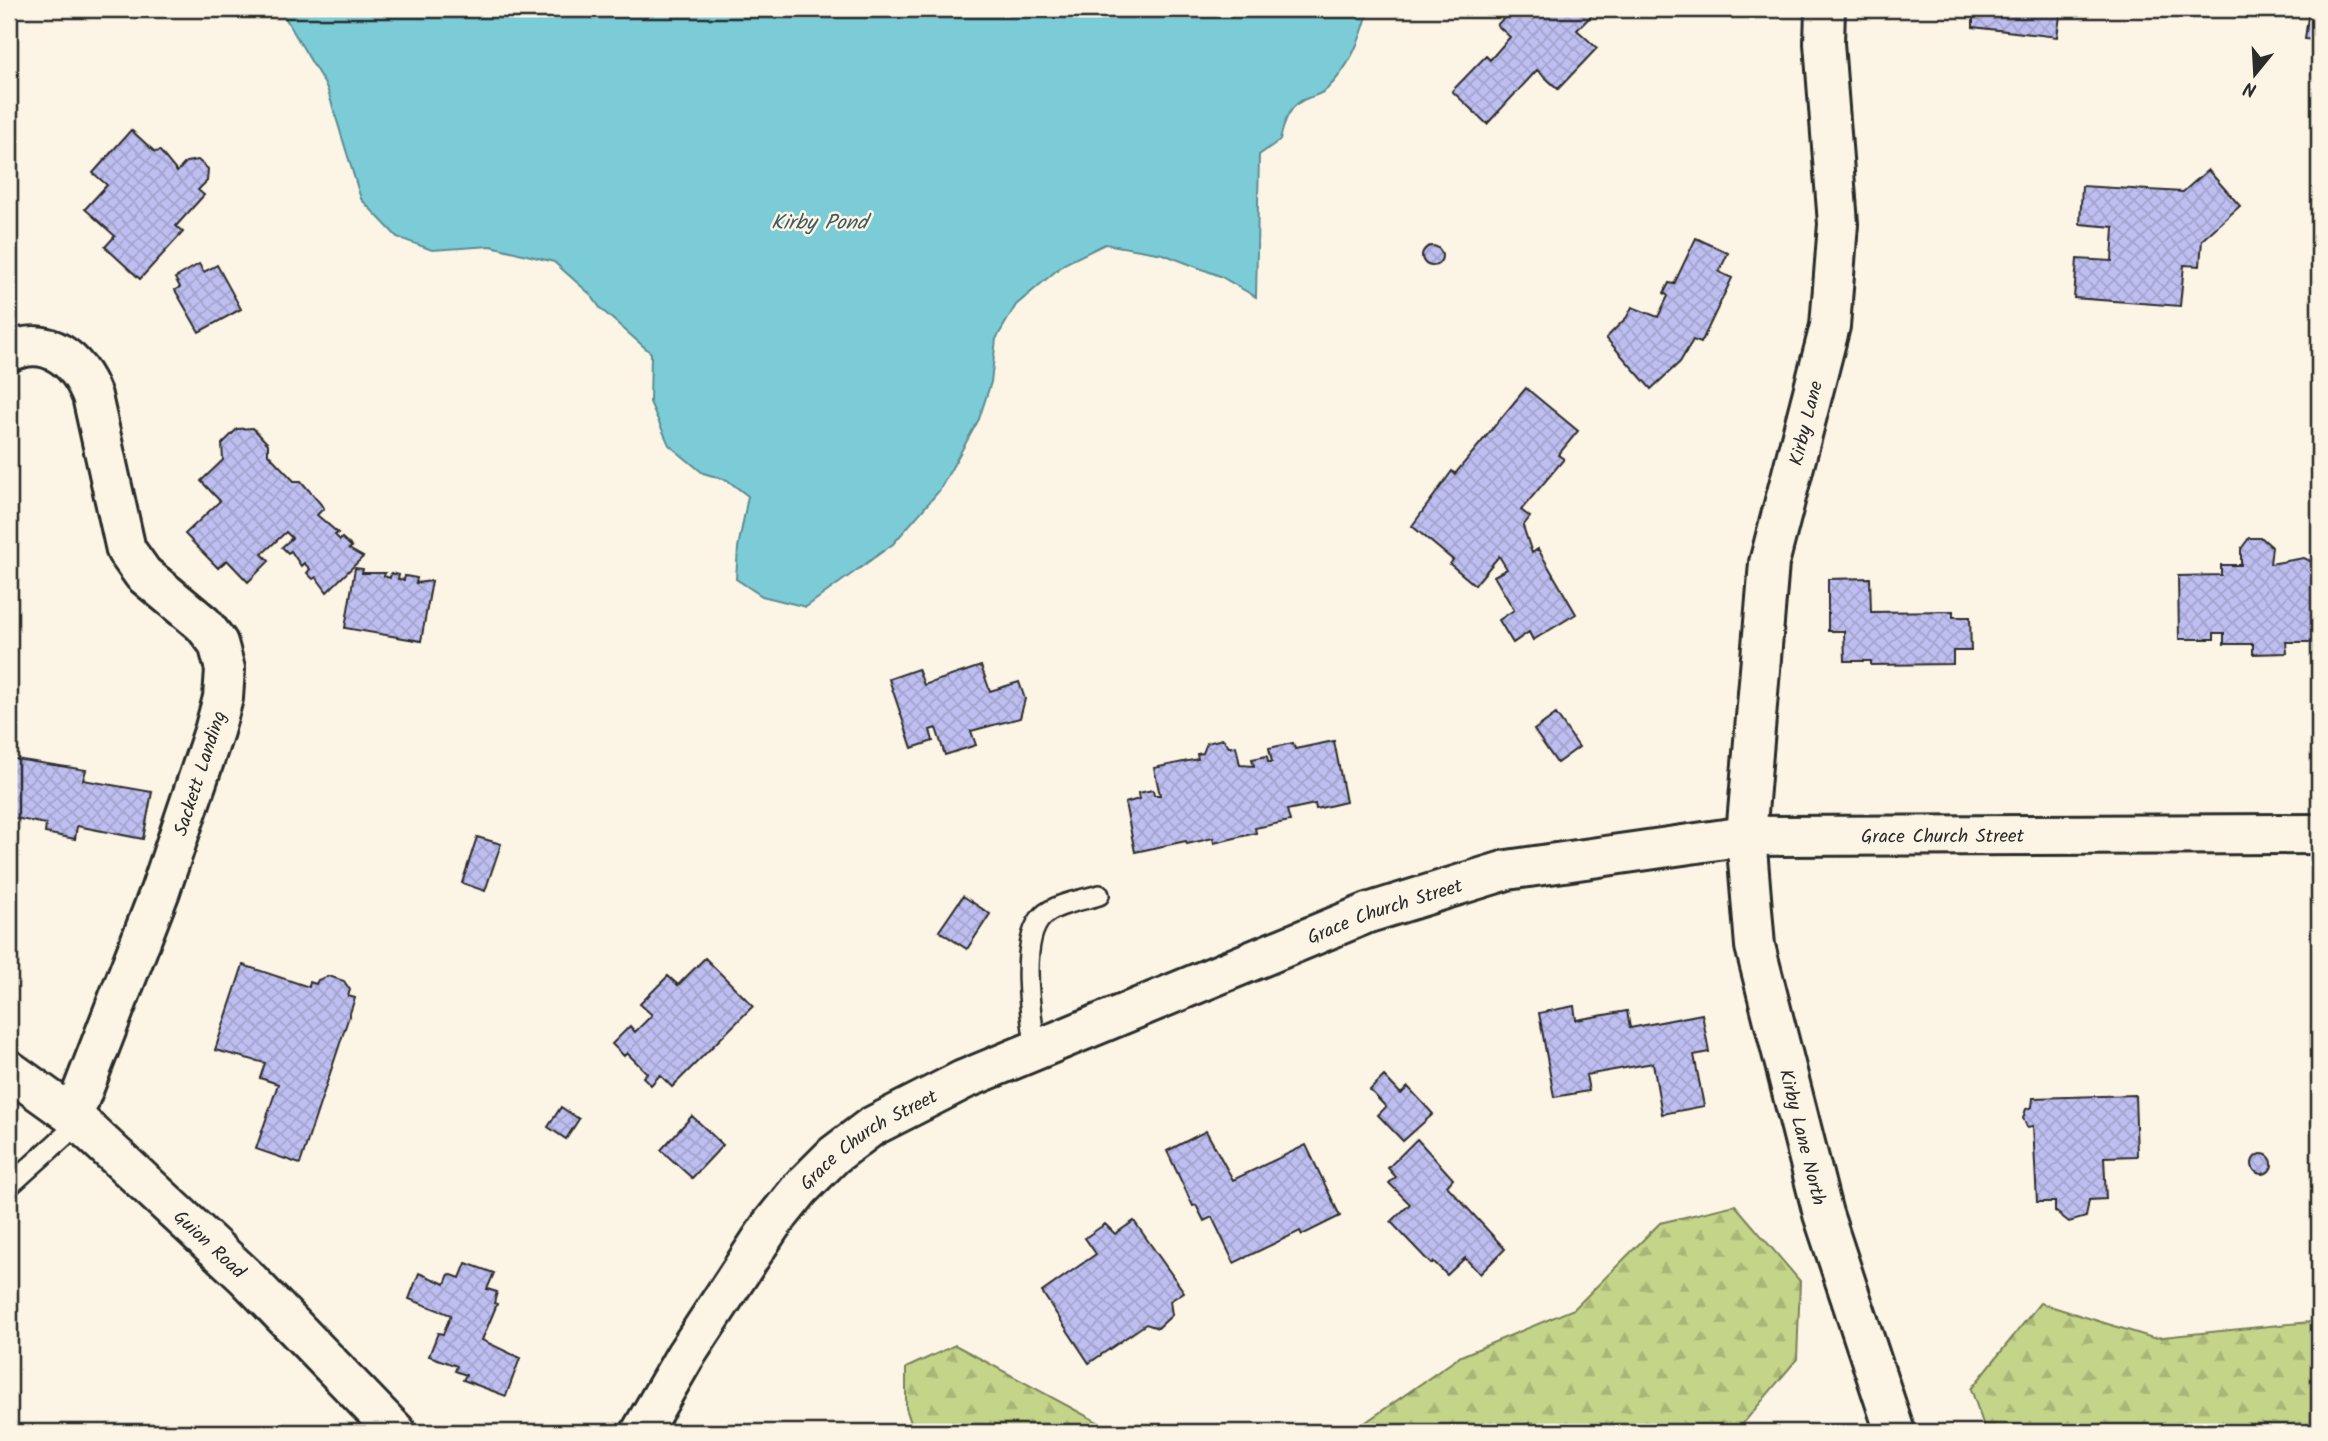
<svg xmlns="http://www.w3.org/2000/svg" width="2328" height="1441" font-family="Kalam,sans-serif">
<defs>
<pattern id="forest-firs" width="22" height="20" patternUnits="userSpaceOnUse" patternTransform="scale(1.75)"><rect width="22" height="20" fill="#c4d489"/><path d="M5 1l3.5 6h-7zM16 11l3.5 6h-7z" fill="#a9b676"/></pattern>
<pattern id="building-cross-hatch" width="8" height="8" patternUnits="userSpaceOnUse" patternTransform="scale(1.75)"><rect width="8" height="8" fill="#bebef0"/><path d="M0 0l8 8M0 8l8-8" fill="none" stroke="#a3a3ce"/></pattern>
</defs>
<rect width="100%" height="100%" fill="#fcf5e5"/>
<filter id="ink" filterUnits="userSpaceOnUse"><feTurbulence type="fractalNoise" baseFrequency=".0143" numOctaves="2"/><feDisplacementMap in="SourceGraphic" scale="14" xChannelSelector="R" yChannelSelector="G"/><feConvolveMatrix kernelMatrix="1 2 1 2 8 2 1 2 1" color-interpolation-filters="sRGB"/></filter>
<g filter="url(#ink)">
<path fill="url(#forest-firs)" stroke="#78805a" stroke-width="2" d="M1735,1205l65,76 -3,78 -61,73h-408l35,-8 98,-68 113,-47 86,-86z
M2040,1303l113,35 166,-17v111h-333l-15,-43z
M955,1345l146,79 76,8h-263l-8,-24v-40z"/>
<path fill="#7cccd7" stroke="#5c8c92" stroke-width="2" d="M280,9h1089c-8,30 -19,58 -42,80 -5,5 -13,7 -19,9 -19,6 -24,24 -28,42l-21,15 -3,142 -36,-21 -57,-22 -58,-10 -41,20 -48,41 -20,34 -5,43 -12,37 -40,72 -46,53 -87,63 -44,-11 -26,-17 2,-31 10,-52 -21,-16 -24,-7 -34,-28 -19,-43 1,-49 -50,-44 -11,-15 -36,-32 -63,-16 -59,4 -35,-13 -36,-38 -34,-111z"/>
<path fill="url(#building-cross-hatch)" stroke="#2b2b2b" stroke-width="2" d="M1513,9h7l7,7 7,-7h64l-21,21 20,18 -39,41 -21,-19 -50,54 -35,-33 34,-35 4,4 20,-23 -13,-12z
M1973,9h88l-4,28 -84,-10z
M2309,9h10v32l-14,-2z
M131,130l24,22 5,-1 17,21 9,-10 12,-2 10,9 -1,12 -9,9 6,5 -28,31 7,6 -43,47 -35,-32 10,-11 -30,-27 22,-24 -14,-12z
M2208,170l32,36 -38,34 -2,26 -16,-1 -4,41 -106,-8 3,-39 35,2 2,-34 -34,-3 2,-38 101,6z
M1696,238l32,15 -9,19 13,6 -31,65 -8,-3 -13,22 -29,27 -45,-51 21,-21 5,-10 26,10 10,-21 -4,-3 5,-10 5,1z
M1422 256a10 10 0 1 1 20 0a10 10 0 1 1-20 0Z
M199,264l5,8 13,-7 24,44 -42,23 -24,-42 5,-3 -5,-9z
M1526,388l52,43 -20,24 6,4 -43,51 9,7 -7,9 9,27 6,-4 38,65 -43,26 -4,-8 -16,11 -14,-23 15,-10 -20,-34 13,-7 -8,-13 -24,29 -25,-21 3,-4 -41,-34 40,-55 3,3z
M253,428l15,16v10l26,27h7l23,27 -7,7 21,18 -3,2 5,5 2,-2 10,9 -3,2 14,8 -36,35 -11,-15 -3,2 -6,-6 3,-4 -6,-6 -3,3 -10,-15 -3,2 -6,-6 10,-9 -6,-6 -24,22 7,7 -21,21 -21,-22 -9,8 -33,-34 35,-33 -19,-20 22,-21 -1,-16 15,-15z
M2249,538h13l10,9 -2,17 34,-6 11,5 -1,5h5v70l-3,4h-30l1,11 -34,1v-10h-29v-11h-10v6h-35l-1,-63 43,-1v-10h20v-16z
M355,568l8,1 -1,4h23l-1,3 6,2 1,-5 8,2 -1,4 6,1 1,-4 12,2 -1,5 16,-2 -11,60 -76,-13z
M1870,578l1,34 82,-1v6h17l1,34h-18v13l-82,1v-4h-26l-1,-30h-16v-52z
M981,666l9,25 29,-9 6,17 -5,19 -49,13 5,14 -31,10 -9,-27 -6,2 3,11 -21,7 -23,-69 29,-10 6,16z
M1556,714l23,33 -22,16 -23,-33z
M1223,739l6,8 7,-1 4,19 14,1 -2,-7 15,-3 1,6h4l-3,-14 24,-5 2,6 39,-8 12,61 -30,7 -1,-5 -28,6 3,11 -35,7 1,5 -42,10 -1,-5 -26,6 -1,-3 -51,11 -10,-49 14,-4 -1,-6 15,-3 1,5h6l-6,-27 44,-9 -1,-5 6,-1 4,-10z
M9,758l77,12 -3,10 69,12 -9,47 -66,-13 -2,13 -30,-6 1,-9 -37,-7z
M477,837l24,7 -16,47 -23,-8z
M963,896l27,18 -23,35 -28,-18z
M705,958l48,48 -81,81 -12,-12 -9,10 -8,-8 4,-4 -20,-20 -3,3 -12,-12 18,-18 5,6 17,-17 -12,-11 28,-28 10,9z
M243,965l66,22 1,-5 6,2 2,-4 11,-4 15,5 6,9 -2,6 7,2 -55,166 -44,-15 22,-65 -18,-6 5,-15 -50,-13z
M1574,1006l2,14 51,-9 3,17 72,-14 7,38 -15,3 10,51 -42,8 -9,-51 -67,12 3,16 -35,6 -15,-84z
M1384,1076l17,18 7,-7 25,27 -30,27 -25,-26 8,-8 -16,-17z
M2135,1095l2,61 -33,1 2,42 -17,1 -3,17 -17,5 -14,-11v-9h-18l-4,-76 -6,1 -4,-9 3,-9 6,-2 1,-9z
M561,1107l18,12 -13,20 -18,-12z
M692,1116l31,29 -31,33 -31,-28z
M1206,1131l27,49 73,-35 34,71 -38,19 -2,-4 -66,32 -22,-46 -8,4 -8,-16 -3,1 -26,-55z
M1417,1139l36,40 -6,7 58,63 -25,25 -15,-16 -18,17 -13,-13 -3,2 -40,-42 19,-18 -21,-21 7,-6 -8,-9z
M2252 1164a10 10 0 1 1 20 0a10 10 0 1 1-20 0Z
M1134,1221l50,71 -14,9 2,14 -14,13 -12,-4 -57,39 -47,-71 54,-38 -11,-16 20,-14 10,10z
M466,1263l28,10 -7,16 10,3 -3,11 3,1 -15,36 38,18 -14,38 -43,-16 3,-5 -11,-4 2,-5 -28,-10 9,-23 5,1 8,-19 -42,-16 10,-26 26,11 4,-10 11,4z
M1533,1423l2,9h-33v-2z"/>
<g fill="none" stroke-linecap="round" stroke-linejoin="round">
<g stroke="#2b2b2b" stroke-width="24">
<path id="lane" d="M1036,1049c-5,-30 -18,-110 7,-133 12,-12 40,-16 56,-21
M9,1186l71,-64"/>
</g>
<g stroke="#2b2b2b" stroke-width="44">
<g id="street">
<path id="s1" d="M1825,9l-1,34 14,181 -8,102 -61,237 -23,273 9,110 68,268 72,218"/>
<path d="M9,352c39,-18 69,8 83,44l34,154 17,24 60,50 15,19 7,26 -2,29 -9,33 -54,160 -87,225"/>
<path id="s2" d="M9,1070l64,46 172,160 151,156"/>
</g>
</g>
<g stroke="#2b2b2b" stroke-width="44">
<g id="secondary">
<path id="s3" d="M641,1432l44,-76 86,-131 29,-36 34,-34 37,-28 92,-47 405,-167 139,-43 239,-34 573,-2"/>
</g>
</g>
<use href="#lane" stroke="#fcf5e5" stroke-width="19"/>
<use href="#street" stroke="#fcf5e5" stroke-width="38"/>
<use href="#secondary" stroke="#fcf5e5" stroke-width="38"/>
</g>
</g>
<g text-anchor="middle" stroke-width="5" stroke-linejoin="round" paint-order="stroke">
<g font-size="19" fill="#2b2b2b" stroke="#fcf5e5">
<text transform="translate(1805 423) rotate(-76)" y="7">Kirby Lane</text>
<text transform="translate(199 773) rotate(-72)" y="7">Sackett Landing</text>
<text dy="7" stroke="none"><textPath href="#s3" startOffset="1510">Grace Church Street</textPath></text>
<text dy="7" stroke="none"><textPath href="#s3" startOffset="943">Grace Church Street</textPath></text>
<text dy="7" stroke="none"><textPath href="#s1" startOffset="1144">Kirby Lane North</textPath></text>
<text dy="7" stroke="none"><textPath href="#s3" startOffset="376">Grace Church Street</textPath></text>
<text dy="7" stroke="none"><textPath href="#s2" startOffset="266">Guion Road</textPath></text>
</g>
<g font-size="21" font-style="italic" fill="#435b5f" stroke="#fcf5e5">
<text x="819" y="229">Kirby Pond</text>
</g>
</g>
<rect width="2328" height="1441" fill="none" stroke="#fcf5e5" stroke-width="35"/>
<rect x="18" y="18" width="2293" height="1406" fill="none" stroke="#2b2b2b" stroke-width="2.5" filter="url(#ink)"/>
<g transform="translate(2255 74) rotate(198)" stroke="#fcf5e5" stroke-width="5" paint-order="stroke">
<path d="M0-5L12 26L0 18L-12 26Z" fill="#2b2b2b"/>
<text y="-10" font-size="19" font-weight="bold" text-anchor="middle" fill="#2b2b2b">N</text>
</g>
</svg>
